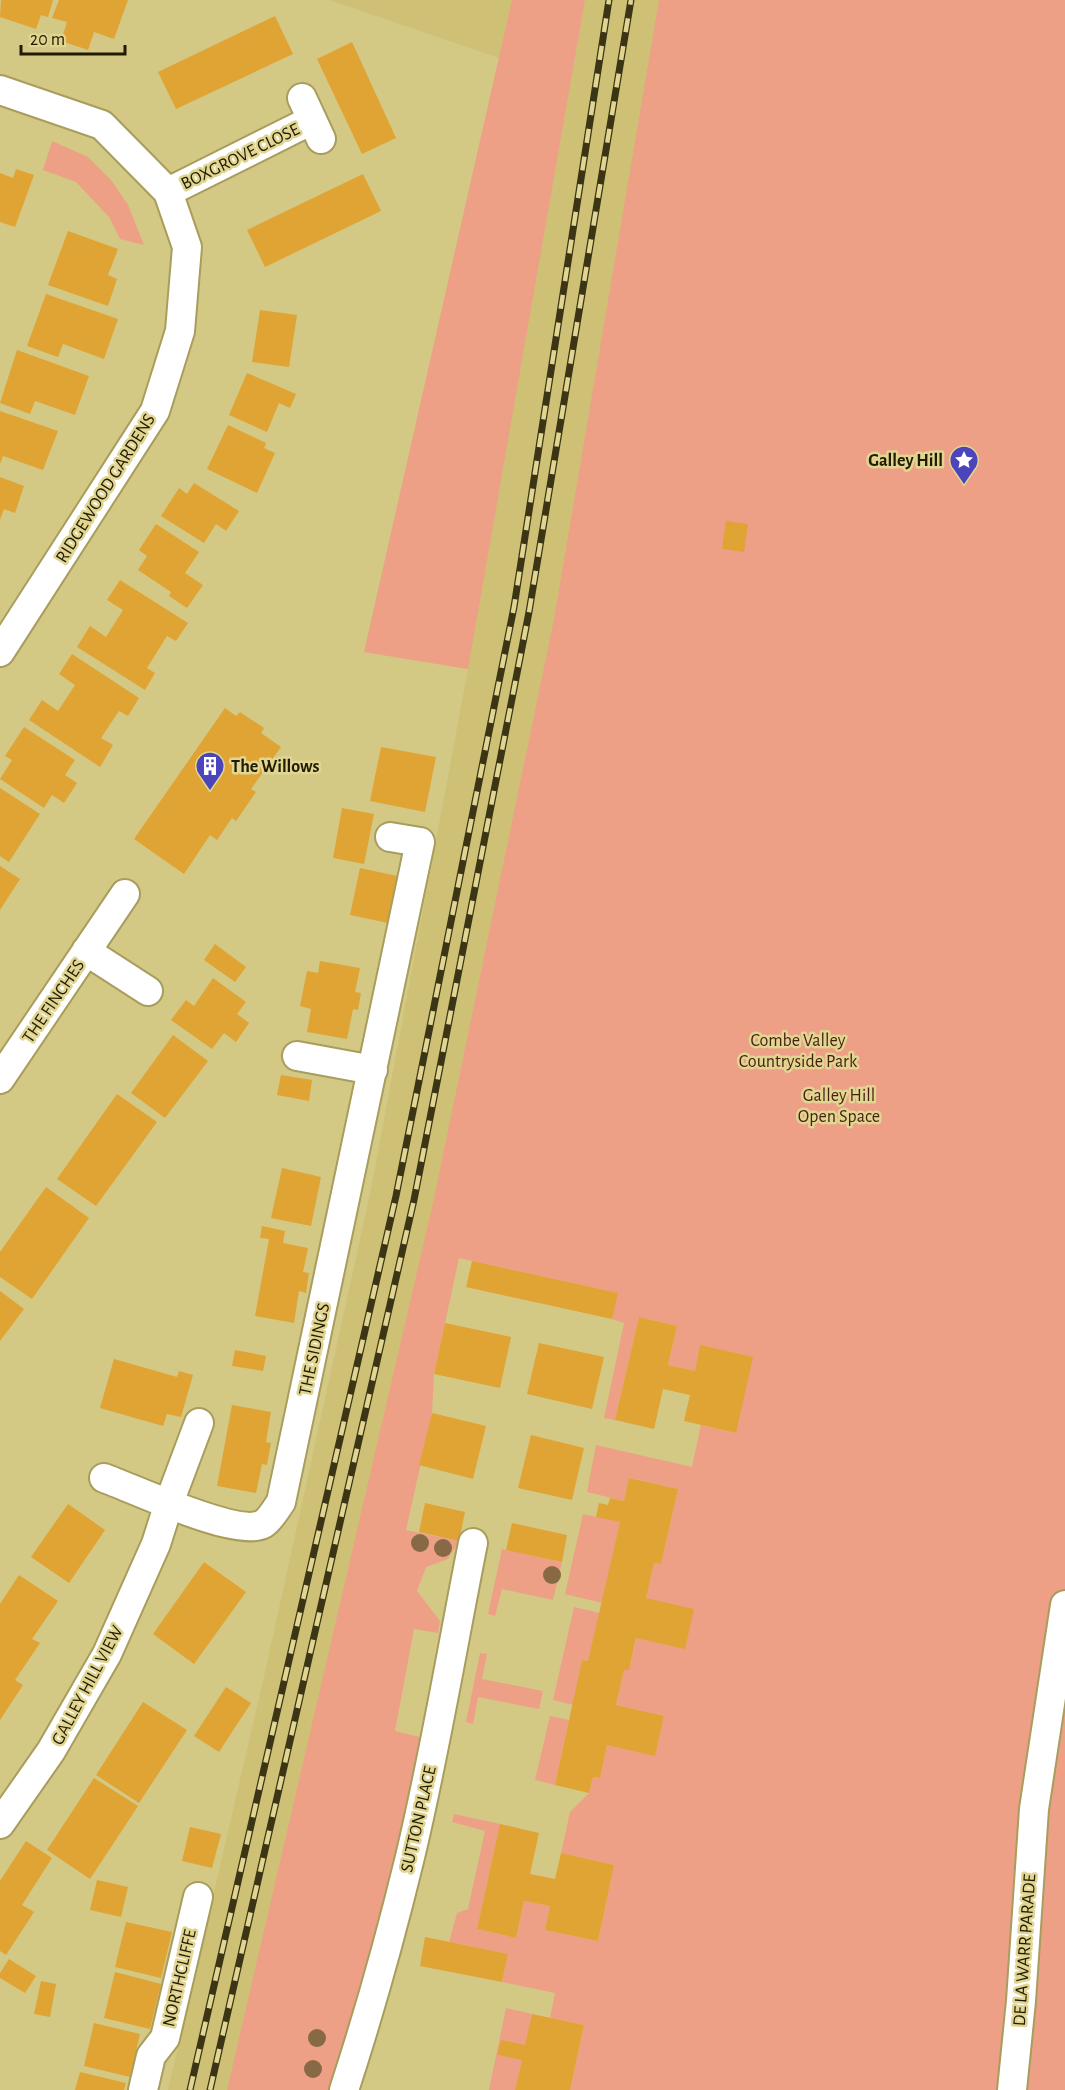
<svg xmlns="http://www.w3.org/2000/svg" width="1065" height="2090" font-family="'Alegreya Sans',sans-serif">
<rect width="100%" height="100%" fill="#d4c885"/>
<path fill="#cec176" d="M329,0h407l-266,1158 -191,932h-111l97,-418 106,-483 97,-520 -104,-17 135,-594z"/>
<path fill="#eda086" d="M512,0h73l-117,669 -104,-17z
M659,0h406v2090h-495l14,-65 -34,-7 5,-25 -53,-11 6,-28 -59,-12 8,-29 11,-4 17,-78 -33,-9 2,-8 46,10 -23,105 39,9 8,-37 26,5 -5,24 53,11 16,-76 -53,-12 9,-41 19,-19 4,-16 7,1 7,-33 48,10 9,-39 -48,-11 8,-35h5l25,-107 7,1 17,-75 -48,-11 -6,23 -37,-9 9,-47 96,22 9,-42 35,8 -36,-87 -5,25 -27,-6 9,-39 -38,-9 -24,103 -11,-2 20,-95 -12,-4 5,-26 -158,-35 -25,116 -2,39 -26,117 53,11 -11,18 -22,8 -9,24 23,30 -2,12 -24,-4 -19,102 25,6 -14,82 -29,117 -48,154h-102l206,-887 121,-584z
M52,141l36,16 23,23 17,25 16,40 -24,-6 -11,-22 -33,-35 -33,-12z
M583,1514l37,8 -18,81 -37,-9z
M502,1549l60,13 -9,38 -51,-11 -7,27 -7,-2z
M574,1607l26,6 -12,48 -6,-1 -9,45 -20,-5z
M480,1653l7,1 -5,25 61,12 -4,18 -61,-12 -5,27 -7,-2z
M550,1716l19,4 -14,65 -20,-5z
M506,2008l26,6 -7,31 -27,10 24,5 -7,30h-26z"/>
<path fill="#dfa434" d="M1,0h52l-5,17 -7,-2 -5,14 -36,-12z
M59,0h69l-14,39 -20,-7 -6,18 -27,-9 6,-19 -15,-4z
M275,16l18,38 -117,55 -18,-37z
M352,42l44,96 -34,16 -45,-95z
M16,169l18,6 -19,52 -15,-5v-49l13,5z
M363,174l18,37 -116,56 -18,-37z
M68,231l50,18 -10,26 9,4 -9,27 -60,-21z
M46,294l72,25 -14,40 -41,-15 -5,13 -31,-11z
M260,310l37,5 -8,52 -37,-5z
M17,350l72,26 -14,39 -40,-14 -5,13 -30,-11z
M247,373l49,21 -6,14 -11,-5 -12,29 -38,-17z
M0,411l58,20 -15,39 -40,-14 -3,8z
M228,425l38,18 -2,5 11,5 -18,40 -50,-24z
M0,477l24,9 -9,27 -11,-4 -4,11z
M194,483l45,28 -13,20 -10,-7 -12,19 -43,-27 18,-28 8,6z
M726,521l22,3 -4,28 -22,-3z
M156,524l43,28 -14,21 18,12 -16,23 -18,-12 2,-4 -33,-22 9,-14 -8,-6z
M120,580l68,43 -12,18 -9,-5 -20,32 8,5 -10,17 -68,-43 13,-21 16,11 17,-27 -16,-10z
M72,654l67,44 -11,18 -9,-5 -18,27 12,7 -13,22 -71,-47 13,-20 16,11 17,-26 -16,-11z
M225,708l11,8 4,-4 24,16 -3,5 20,14 -30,42 5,3 -20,29 -4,-3 -15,22 -7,-5 -26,39 -50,-35z
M24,727l51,33 -10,15 12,8 -13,20 -12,-8 -8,13 -44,-29 12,-19 -7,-4z
M381,747l55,10 -11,55 -55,-11z
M0,788l40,26 -31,48 -9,-6z
M342,808l32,6 -10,50 -31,-6z
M0,866l20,13 -20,31z
M360,868l37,8 -9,47 -38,-8z
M215,944l31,23 -11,15 -31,-22z
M320,961l40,7 -5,24 6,1 -3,17 -5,-1 -6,30 -40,-7 4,-23 -11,-3 7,-35 11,2z
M213,978l33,24 -9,12 12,9 -13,19 -12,-9 -12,16 -41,-29 15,-20 8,6z
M173,1035l35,26 -43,57 -34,-25z
M281,1075l31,5 -3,21 -32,-6z
M117,1094l40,28 -61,84 -39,-27z
M282,1168l39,9 -10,49 -40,-8z
M46,1187l43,31 -57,81 -32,-22v-25z
M262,1226l23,5 -2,12 25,5 -5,24 6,1 -3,20 -7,-2 -5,32 -39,-7 14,-77 -9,-1z
M472,1261l146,32 -6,26 -146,-32z
M0,1291l24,18 -24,32z
M639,1317l38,9 -9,39 27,6 5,-26 53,12 -17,76 -52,-12 6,-26 -27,-6 -9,40 -39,-9z
M445,1323l66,14 -11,51 -66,-14z
M539,1343l65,14 -12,52 -65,-15z
M235,1350l31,6 -3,15 -31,-5z
M114,1359l63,18 2,-6 14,4 -12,42 -14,-3 -4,12 -63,-18z
M232,1405l39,7 -5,30 5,1 -4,22 -5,-1 -6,29 -39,-7z
M432,1413l54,13 -13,53 -54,-14z
M531,1435l53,13 -12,52 -54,-12z
M629,1478l49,11 -17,75 -7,-1 -8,35 48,11 -9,40 -49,-11 -7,32h-5l-8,35 48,11 -9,40 -48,-11 -7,33 -7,-1 -4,16 -34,-8 27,-125 6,1 32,-139 -24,-5 3,-14 9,2 2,-7 14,3z
M425,1503l40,9 -6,29 -40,-9z
M68,1504l37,26 -36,53 -38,-26z
M512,1523l55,12 -5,27 -56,-12z
M204,1562l42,30 -52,72 -41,-30z
M19,1575l39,26 -26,38 8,4 -25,37 8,5 -23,35v-116z
M226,1687l25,16 -32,49 -25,-16z
M143,1702l44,28 -48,73 -43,-28z
M94,1778l44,28 -48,73 -43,-29z
M500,1824l39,9 -9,41 25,5 6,-26 53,12 -16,76 -53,-11 5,-24 -26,-5 -8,37 -39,-9z
M190,1827l31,7 -9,34 -30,-7z
M26,1841l26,17 -30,47 12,7 -28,43 -6,-4v-70z
M97,1880l31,7 -7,30 -31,-7z
M126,1922l46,10 -11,46 -46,-11z
M425,1937l83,17 -6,28 -82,-16z
M9,1959l27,17 -11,17 -25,-15v-5z
M115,1972l46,12 -11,45 -46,-11z
M41,1981l15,3 -6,33 -16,-3z
M532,2014l52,11 -14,65h-55l7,-30 -25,-5 4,-15 24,5z
M94,2023l46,11 -10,43 -46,-11z
M80,2072l46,11 -2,7h-49z"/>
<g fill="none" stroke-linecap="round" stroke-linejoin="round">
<g stroke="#a89d5c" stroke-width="32">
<path id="street" d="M0,90l102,35 66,67 19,55 -7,84 -25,80 -155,241
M302,98l19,41
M168,192l144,-72
M86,951l62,40
M297,1056l76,14
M0,1079l125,-185
M104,1478c31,11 133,60 159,46 7,-4 13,-15 18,-22l139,-660 -30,-5
M0,1824l51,-73 56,-97 49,-110 13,-41 30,-80
M143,2090l8,-34 14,-18 33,-141
M344,2090c25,-76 47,-155 66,-233 25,-104 42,-209 63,-314
M1012,2090l9,-89 13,-192 31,-204"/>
</g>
<use href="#street" stroke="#fff" stroke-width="28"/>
<g stroke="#3b3515" stroke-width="7">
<path id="rail" d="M190,2090l206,-894 118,-589 95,-607
M210,2090l204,-890 115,-588 102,-612"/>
</g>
<use href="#rail" stroke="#e1d592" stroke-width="4.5" stroke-dasharray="14" stroke-linecap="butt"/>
</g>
<g fill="#876a45">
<circle cx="420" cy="1543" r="9"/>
<circle cx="443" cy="1548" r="9"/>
<circle cx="552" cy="1575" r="9"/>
<circle cx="317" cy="2038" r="9"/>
<circle cx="313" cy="2069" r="9"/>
</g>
<defs>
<g id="sight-pin" transform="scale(1.5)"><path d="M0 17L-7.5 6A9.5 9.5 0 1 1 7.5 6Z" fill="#4b44bb" stroke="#e1d592"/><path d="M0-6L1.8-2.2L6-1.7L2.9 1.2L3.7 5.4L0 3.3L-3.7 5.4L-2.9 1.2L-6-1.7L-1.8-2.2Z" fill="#fff"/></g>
<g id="building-pin" transform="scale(1.5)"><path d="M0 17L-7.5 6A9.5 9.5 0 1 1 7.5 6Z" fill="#4b44bb" stroke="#e1d592"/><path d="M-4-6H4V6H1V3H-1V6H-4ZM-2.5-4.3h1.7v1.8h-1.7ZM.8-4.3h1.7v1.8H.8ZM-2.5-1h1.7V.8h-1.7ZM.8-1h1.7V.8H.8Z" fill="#fff"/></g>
</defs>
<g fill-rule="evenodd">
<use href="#sight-pin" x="964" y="460"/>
<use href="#building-pin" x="210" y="766"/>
</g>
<g text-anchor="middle" stroke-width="5" stroke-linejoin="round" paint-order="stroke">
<g font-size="18" fill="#201b01" stroke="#e1d592">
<text transform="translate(240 156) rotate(-26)" y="6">BOXGROVE CLOSE</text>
<text transform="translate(105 488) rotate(-58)" y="6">RIDGEWOOD GARDENS</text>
<text transform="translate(53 1001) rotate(-56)" y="6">THE FINCHES</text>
<text transform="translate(314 1349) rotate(-78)" y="6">THE SIDINGS</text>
<text transform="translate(87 1685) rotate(-62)" y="6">GALLEY HILL VIEW</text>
<text transform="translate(418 1819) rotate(-77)" y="6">SUTTON PLACE</text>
<text transform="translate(1024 1950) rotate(-86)" y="6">DE LA WARR PARADE</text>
<text transform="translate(179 1978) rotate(-77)" y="6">NORTHCLIFFE</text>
</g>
<g font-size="18" font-weight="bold" fill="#201b01" stroke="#e1d592" text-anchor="end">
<text x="943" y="466">Galley Hill</text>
<text x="231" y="772" text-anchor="start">The Willows</text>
</g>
<g font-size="18" fill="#481e10" stroke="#e1d592">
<text x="798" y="1046">Combe Valley<tspan x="798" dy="21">Countryside Park</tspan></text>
<text x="839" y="1101">Galley Hill<tspan x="839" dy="21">Open Space</tspan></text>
</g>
</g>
<path d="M21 45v9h104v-9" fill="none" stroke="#201b01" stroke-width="3"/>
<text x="30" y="45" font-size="18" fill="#201b01" stroke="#e1d592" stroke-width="4.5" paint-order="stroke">20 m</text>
</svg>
